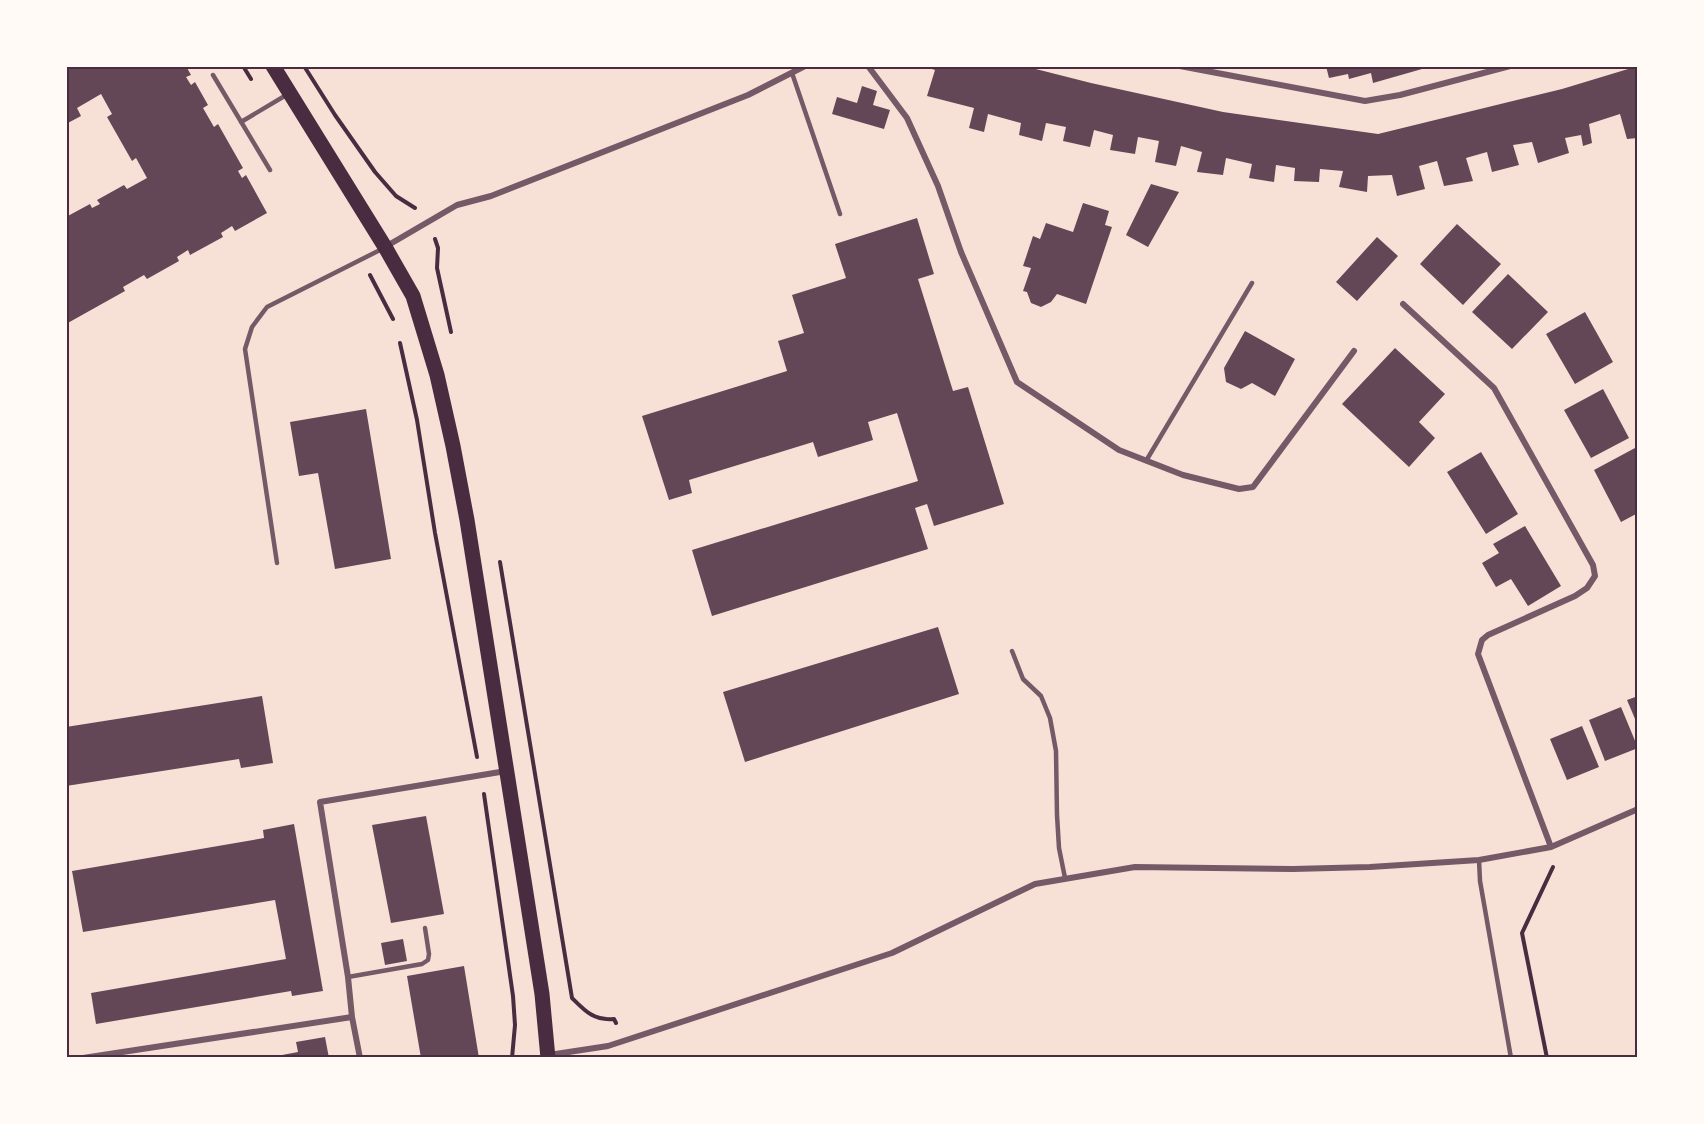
<svg xmlns="http://www.w3.org/2000/svg" width="1704" height="1124" font-family="'Varela Round',sans-serif">
<rect width="100%" height="100%" fill="#f7e1d7"/>
<path fill="#644757" d="M66,66h120l5,9 -5,2 5,8 4,-3 13,23 -5,3 11,19 4,-3 25,44 -5,3 4,7 4,-3 21,38 -32,18 -3,-5 -11,7 2,4 -33,18 -2,-5 -11,7 2,4 -32,18 -3,-4 -21,12 2,4 -59,33v-107l24,-13 2,4 8,-4 -3,-4 27,-15 3,4 20,-11 -11,-20 -4,3 -25,-44 5,-3 -11,-20 -24,14 4,8 -15,8z
M923,66h101l67,17 132,29 155,22 184,-45 76,-23v72l-11,1 -7,-25 -31,10 3,19 -9,3 -2,-11 -16,3 4,15 -31,10 -6,-21 -19,3 6,20 -27,7 -5,-20 -21,6 7,23 -29,5 -7,-25 -18,5 6,23 -28,7 -5,-21 -24,1 -1,16 -28,-5 4,-16 -23,-2 -1,13 -25,-1 1,-13 -19,-3 -2,17 -25,-4 3,-14 -26,-6 -3,17 -26,-3 5,-20 -21,-6 -5,20 -21,-4 4,-21 -21,-4 -3,17 -25,-4 3,-15 -19,-5 -4,17 -27,-6 3,-14 -20,-4 -4,18 -23,-6 2,-12 -33,-9 -4,18 -15,-4 5,-20 -47,-12 8,-26z
M1326,66h103v1l-56,16 -2,-10 -22,6 -1,-5 -19,4z
M862,86l15,5 -4,14 17,5 -6,19 -52,-15 5,-17 20,6z
M1151,184l28,8 -31,55 -22,-12z
M1083,203l26,8 -4,14 7,2 -26,77 -29,-10 -6,8 -10,5 -10,-4 -4,-11 -4,-1 8,-23 -8,-2 10,-30 7,3 6,-16 27,9z
M917,218l17,56 -16,5 35,112 15,-4 36,117 -70,22 -7,-22 -12,4 13,41 -216,67 -20,-66 226,-69 -21,-68 -29,9 5,18 -55,17 -5,-15 -124,38 3,13 -23,7 -27,-84 145,-45 -9,-30 26,-8 -12,-38 54,-17 -11,-34z
M1457,224l44,40 -38,41 -43,-41z
M1377,237l21,19 -41,45 -21,-19z
M1508,274l40,38 -36,37 -40,-37z
M1585,312l28,50 -38,22 -29,-50z
M1245,331l50,28 -20,37 -23,-13 -11,6 -15,-7 -2,-14z
M1395,348l50,46 -26,28 16,16 -26,29 -67,-63z
M1603,389l26,49 -38,20 -27,-48z
M366,409l25,150 -56,10 -17,-96 -19,3 -9,-54z
M1635,448l3,6v59l-17,9 -27,-52z
M1481,452l37,62 -32,20 -39,-62z
M1525,526l36,60 -33,20 -17,-27 -15,8 -14,-24 17,-10 -6,-9z
M938,627l21,67 -214,68 -22,-70z
M262,696l11,67 -32,5 -2,-9 -173,27v-59z
M1638,696v30l-11,-26z
M1621,707l17,41 -33,13 -16,-41z
M1582,726l17,41 -32,13 -17,-41z
M426,816l18,98 -53,9 -19,-98z
M294,824l29,167 -31,5 -1,-5 -195,33 -5,-31 195,-34 -11,-59 -192,32 -11,-61 192,-33 -1,-8z
M403,939l4,22 -22,4 -4,-22z
M464,966l15,92h-58l-14,-82z
M325,1037l4,21h-63l32,-6 -2,-10z"/>
<g fill="none" stroke-linecap="round" stroke-linejoin="round">
<path stroke="#4a2c40" stroke-width="4" d="M243,66l8,13
M304,66l31,49 40,57 21,24 19,12
M435,239l3,9 -1,20 14,64
M370,275l23,44
M400,343l17,77 18,113 42,224
M500,562l72,436c13,13 22,23 42,21l2,4
M484,794l29,202 2,29 -3,33
M1547,1058l-25,-125 31,-66"/>
<path stroke="#755966" stroke-width="4.5" d="M792,73l48,141
M213,75l57,95
M241,122l47,-28
M1146,461l106,-178
M277,563l-32,-214 7,-22 15,-20 115,-58
M1012,651l11,28 18,17 9,22 6,33 1,64 2,33 6,30
M1479,860l1,21 31,177
M348,977l74,-13 6,-4 1,-6 -4,-26"/>
<path stroke="#755966" stroke-width="6" d="M868,66l39,52 31,68 23,66 56,130 102,68 64,25 56,14 14,-2 101,-136
M1180,66l185,35 35,-6 110,-29
M385,247l72,-42 34,-9 257,-101 57,-29
M1403,304l91,84 99,177 2,11 -8,12 -12,8 -87,39 -6,5 -4,14 73,193
M549,1055l59,-9 284,-93 143,-69 100,-17 158,2 77,-2 109,-7 72,-13 87,-38
M83,1058l269,-41
M360,1058l-8,-41 -4,-40 -28,-175 186,-31"/>
<path stroke="#4a2c40" stroke-width="15" d="M273,66l112,181 28,49 24,79 16,71 14,74 75,474 6,64"/>
</g>
<rect width="1704" height="1124" fill="none" stroke="#fffaf5" stroke-width="135"/>
<rect x="68" y="68" width="1568" height="988" fill="none" stroke="#4a2c40" stroke-width="2"/>
</svg>
